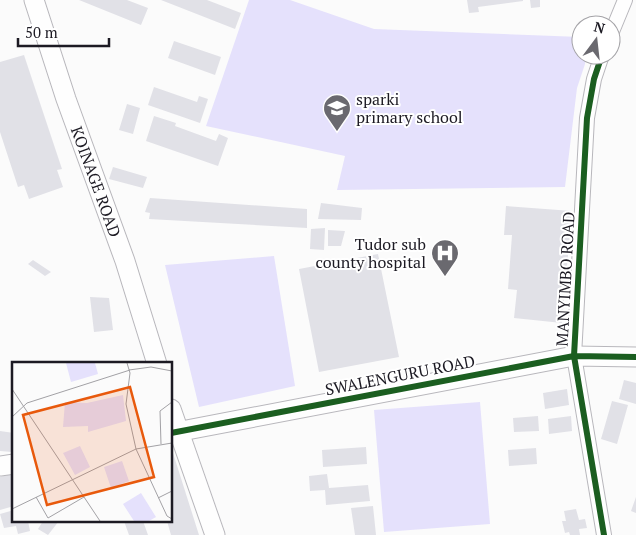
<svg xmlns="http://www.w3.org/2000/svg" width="636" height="535" font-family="'PT Serif',serif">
<rect width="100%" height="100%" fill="#fbfbfb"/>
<path fill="#e5e1fc" d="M249,0h41l84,29 207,8v18h4v9l-8,24 -12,99 -228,3 8,-34 -139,-30z
M274,256l21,130 -96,21 -34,-142z
M480,402l10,122 -106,8 -10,-122z"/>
<path fill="#e1e1e7" d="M79,0h48l21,8 -7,17z
M161,0h46l34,13 -6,16z
M467,0h56v1l-45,6 1,5 -10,1z
M530,0h10v7l-9,1z
M174,41l47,16 -6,18 -47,-17z
M24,55l38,114 -5,1 6,17 -34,12 -5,-14 -6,2 -18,-55v-70z
M154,87l43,15 2,-6 9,3 -8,24 -52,-18z
M127,104l13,4 -7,26 -14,-4z
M154,116l22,7 -1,3 41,15 3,-7 9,4 -10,28 -72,-25z
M113,167l34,10 -4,11 -34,-9z
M150,198l157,11v19l-158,-9 1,-6 -5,-1z
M321,203l41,5 -1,12 -43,-1z
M506,206l66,5 -10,112 -48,-5 3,-28 -9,-1 4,-54h-8z
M325,228l-1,22 -14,-1 1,-20z
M328,230l17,1 -4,15h-13z
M378,254l21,103 -80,15 -20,-103z
M33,260l18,12 -6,4 -17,-12z
M90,297l19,1 4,32 -19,2z
M624,380l12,3v21l-17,-5z
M567,389l2,16 -24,4 -2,-16z
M612,401l16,4 -11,39 -16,-5z
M538,416l1,15 -25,1 -1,-14z
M571,416l1,15 -23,3 -1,-15z
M0,431l14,2 -2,19 -12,-1z
M366,447l1,17 -44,3 -1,-17z
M536,448l1,16 -28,2 -1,-16z
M171,453h2l26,82h-28l-4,-14h4z
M14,473v33l-14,4v-33z
M327,474l2,14 39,-3 2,16 -44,4 -1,-15 -15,1 -1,-15z
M636,497v16l-5,-2z
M373,506l3,29h-21l-4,-27z
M576,509l3,11 6,-1 2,9 -8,1 1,6h-10l-1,-3 -4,1 -3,-12h4l-2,-10z
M14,510v11h14l2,10 -12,3 -2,-8 -12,2 -4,-14z
M43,521h16l-11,14 -10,-6z
M124,521h19l5,14h-19z"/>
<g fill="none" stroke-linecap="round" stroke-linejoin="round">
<g stroke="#b8b7bc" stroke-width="16">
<path id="street" d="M611,34l14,-34
M602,55l-8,24 -7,39 -13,238 30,179"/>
</g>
<g stroke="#b8b7bc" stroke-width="21">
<g id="secondary">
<path id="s1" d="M34,0l32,99 59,162 32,103"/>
<path d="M171,409l44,126"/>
<path d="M171,433l403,-77 62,1"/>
<path d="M0,466l14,-2"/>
</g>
</g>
<use href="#street" stroke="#fefefe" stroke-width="14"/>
<use href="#secondary" stroke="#fefefe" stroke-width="19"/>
<g stroke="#fff" stroke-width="9">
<path id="cycleway" d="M602,55l-8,24 -7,39 -13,238 30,179
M171,433l403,-77 62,1"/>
</g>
<use href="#cycleway" stroke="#1b5e20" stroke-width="6"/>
</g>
<defs>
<g id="school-pin" transform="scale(1.4375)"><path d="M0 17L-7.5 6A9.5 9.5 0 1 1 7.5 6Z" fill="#6a696f" stroke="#fff"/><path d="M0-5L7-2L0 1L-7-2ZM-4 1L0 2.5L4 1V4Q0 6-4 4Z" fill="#fff"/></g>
<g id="hospital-pin" transform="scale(1.4375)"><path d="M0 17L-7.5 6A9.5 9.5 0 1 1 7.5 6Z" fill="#6a696f" stroke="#fff"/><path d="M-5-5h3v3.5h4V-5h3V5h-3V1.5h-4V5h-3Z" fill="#fff"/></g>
</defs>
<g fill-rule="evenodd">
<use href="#school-pin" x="337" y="108"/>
<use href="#hospital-pin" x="445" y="253"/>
</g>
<g text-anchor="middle" stroke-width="4" stroke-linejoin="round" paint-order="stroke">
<g font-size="16" fill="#1c1a23" stroke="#fff" text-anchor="start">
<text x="356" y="105">sparki<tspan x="356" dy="18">primary school</tspan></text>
<text x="426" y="250" text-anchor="end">Tudor sub<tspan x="426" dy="18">county hospital</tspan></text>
</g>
<g font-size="16" fill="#1c1a23" stroke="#fff">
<text dy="6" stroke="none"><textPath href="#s1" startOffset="192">KOINAGE ROAD</textPath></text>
<text transform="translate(565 279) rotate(-87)" y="6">MANYIMBO ROAD</text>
<text transform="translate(400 375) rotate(-11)" y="6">SWALENGURU ROAD</text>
</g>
</g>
<g transform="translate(12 362)">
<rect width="160" height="160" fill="#fbfbfb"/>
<path d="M54,1h29l3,11 -27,8zM111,33l3,26 -38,11v-6l-25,1 2,-25 22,1zM68,84l10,21 -15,8 -12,-22zM110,99l7,20 -18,7 -7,-21zM129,131l15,24 -7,4h-15l-11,-17z" fill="#e5e1fc"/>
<path fill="none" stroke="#a2a1a5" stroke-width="1" d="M115,1l3,10 -4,31 10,45 31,67 5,3M117,8l22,-3 21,4M0,27l88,132M0,55l15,-14 103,-33M149,82l-1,-33 12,-9M24,135l12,21 36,-21M146,136l14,-7M0,147l124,-60 36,-6"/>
<path fill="#e8590c" fill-opacity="0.15" stroke="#e8590c" stroke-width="2.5" d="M118,25l24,90 -107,28 -24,-90z"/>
<rect width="160" height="160" fill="none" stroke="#1c1a23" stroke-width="2.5"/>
</g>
<g transform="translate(596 40) rotate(15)"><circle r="24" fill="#ffffff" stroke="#a4a3a7"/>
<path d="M0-4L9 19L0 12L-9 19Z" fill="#6a696f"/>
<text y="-8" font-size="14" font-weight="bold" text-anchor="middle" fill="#1c1a23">N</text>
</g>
<path d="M18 38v8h91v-8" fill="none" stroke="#1c1a23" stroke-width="2.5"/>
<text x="25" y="38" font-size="15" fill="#1c1a23" stroke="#ffffff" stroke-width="4" paint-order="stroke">50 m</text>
</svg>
